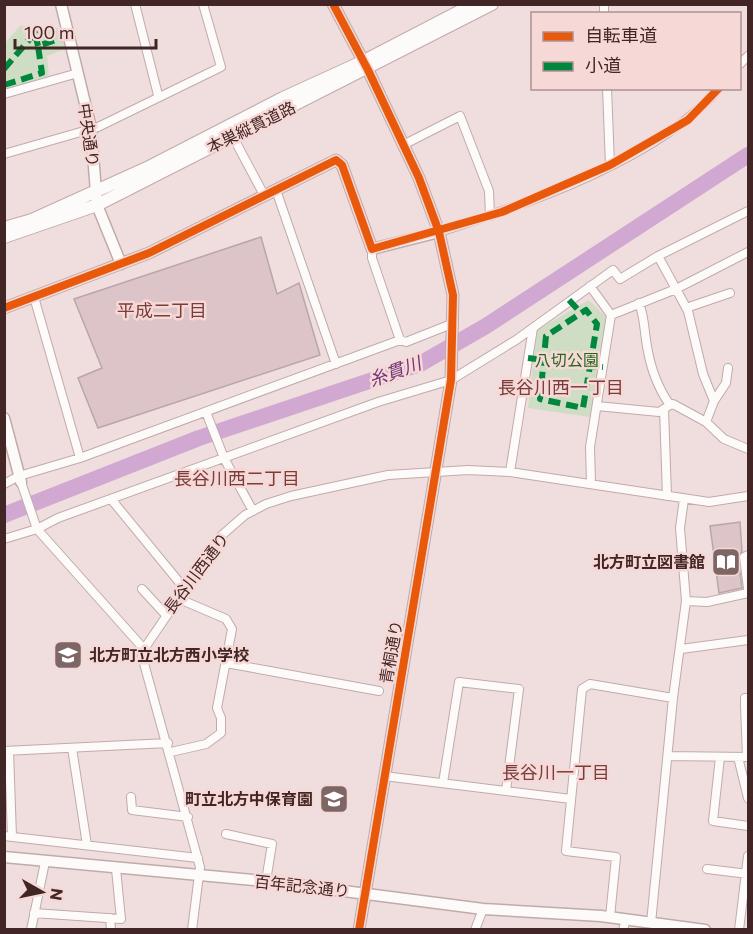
<svg xmlns="http://www.w3.org/2000/svg" width="753" height="934" font-family="Commissioner,'Noto Sans JP',sans-serif">
<rect width="100%" height="100%" fill="#efdedd"/>
<path fill="#ceddc3" d="M20,26l40,2 5,21 -18,7 2,20 -44,13v-46z
M589,300l18,18 -17,99 -62,-9 9,-78z"/>
<g fill="none" stroke-linecap="round" stroke-linejoin="round">
<path stroke="#d1a8d1" stroke-width="16" d="M4,515l195,-77 221,-74 66,-38 262,-171"/>
</g>
<path fill="#dcc4c8" stroke="#baa6a9" stroke-width="1.5" d="M261,237l16,57 22,-11 21,72 -222,73 -20,-50 24,-10 -28,-69z
M740,522l2,29 -4,7 4,30 -23,5 -9,-67z"/>
<g fill="none" stroke-linecap="round" stroke-linejoin="round">
<g stroke="#c0abaa" stroke-width="10">
<path id="street" d="M135,4l23,91
M604,4v10
M740,64l8,-8
M607,88l3,77
M4,94l74,-21
M232,135l32,60
M403,145l57,-29 29,75 1,25
M4,154l94,-27 123,-60 -18,-63
M276,190l60,174
M439,232c86,-27 222,-74 280,-144
M372,249v9l28,82
M658,256l30,55 15,63 11,27
M590,286l21,29 -21,132 1,36
M34,297l46,161
M686,308l44,-15
M611,315l65,-26 72,-37
M728,368l-2,15 -12,18 -8,21 18,17 24,10
M670,405l3,-1 33,18
M597,406l62,6 11,-7c-13,-18 -21,-43 -24,-65 -2,-14 -2,-24 -7,-37
M664,409l3,87
M206,412l18,46 29,53
M510,472l23,-144
M21,482l16,47 107,120 -2,7 58,211 -8,63
M4,484l15,-8 61,-18 320,-118 6,2 48,-19
M111,499l73,89
M4,539l33,-10 21,-11 320,-116 73,-22 65,-40 97,-70 7,9 38,-23 90,-45
M748,555l-4,2 4,31
M142,589l23,25
M686,601l21,1 41,-9
M144,649l77,-113 24,-21 21,-11 25,-8 97,-21 80,-5 42,2 199,30 39,-6
M681,649l67,-9
M226,663l153,28
M72,748l15,97
M4,751l164,-8
M9,751l3,86
M171,752l35,-8 15,-11v-15l-4,-10 15,-79 -6,-10 -49,-21
M668,756l80,1
M720,757l-7,64 35,5
M738,757l10,41
M747,757l-2,-52v-7h3
M384,776l187,23
M443,783l16,-101 60,7 -13,102
M131,797l1,13 56,7
M226,834l46,10 -6,37
M4,836l194,22
M707,869l41,5
M34,913l87,6 -5,-50
M610,917l6,-60 -50,-6 16,-162 8,-5 83,14
M110,918l1,12
M651,923l22,-225 13,-97 -6,-73 4,-29
M31,930l14,-68
M475,930l8,-21
M623,930l3,-11
M739,930l9,-74"/>
</g>
<g stroke="#c0abaa" stroke-width="13">
<path id="secondary" d="M61,4l30,124 6,77 24,59
M333,4l35,66 51,108 20,54 14,63 -2,85 -92,550
M4,308l145,-55 187,-93 6,5 30,84 67,-17
M4,418l17,64
M4,857l270,25 209,27 118,7 104,14"/>
</g>
<g stroke="#c0abaa" stroke-width="14">
<path id="primary" d="M4,228l28,-8 115,-52 136,-70 81,-37 110,-57
M4,237l93,-32 395,-201"/>
</g>
<use href="#street" stroke="#fdfafa" stroke-width="8"/>
<use href="#secondary" stroke="#fdfafa" stroke-width="10"/>
<use href="#primary" stroke="#fdfafa" stroke-width="12"/>
<path stroke="#00873e" stroke-width="6" stroke-dasharray="12 6" stroke-linecap="butt" d="M4,69l31,-36 3,13
M4,85l38,-12 -4,-27 30,-10
M569,300l12,13
M528,358l15,2
M590,366l7,-42 -11,-14 -40,26 -6,63 43,9 7,-42 13,1"/>
<g stroke="#f6d8d6" stroke-width="11">
<path id="cycleway" d="M333,4l35,66 51,108 20,54 14,63 -2,85 -92,550
M4,308l145,-55 187,-93 6,5 30,84 130,-37 108,-47 78,-45 31,-32"/>
</g>
<use href="#cycleway" stroke="#e8590c" stroke-width="8"/>
</g>
<defs>
<g id="library-square" transform="scale(1.5)"><rect x="-9" y="-9" width="18" height="18" rx="4" fill="#7e6665" stroke="#f6d8d6"/><path d="M-6-4Q-3-5.5-.7-3.5V5Q-3 3-6 4ZM6-4Q3-5.5 .7-3.5V5Q3 3 6 4Z" fill="#fff"/></g>
<g id="school-square" transform="scale(1.5)"><rect x="-9" y="-9" width="18" height="18" rx="4" fill="#7e6665" stroke="#f6d8d6"/><path d="M0-5L7-2L0 1L-7-2ZM-4 1L0 2.5L4 1V4Q0 6-4 4Z" fill="#fff"/></g>
</defs>
<g fill-rule="evenodd">
<use href="#library-square" x="726" y="562"/>
<use href="#school-square" x="68" y="655"/>
<use href="#school-square" x="334" y="799"/>
</g>
<g text-anchor="middle" stroke-width="5" stroke-linejoin="round" paint-order="stroke">
<g font-size="16" fill="#412625" stroke="#f6d8d6">
<text transform="translate(251 127) rotate(-26)" y="6">本巣縦貫道路</text>
<text transform="translate(89 135) rotate(82)" y="6">中央通り</text>
<text transform="translate(196 573) rotate(-53)" y="6">長谷川西通り</text>
<text transform="translate(391 652) rotate(-80)" y="6">青桐通り</text>
<text transform="translate(302 886) rotate(6)" y="6">百年記念通り</text>
</g>
<g font-size="16" fill="#22681a" stroke="#f6d8d6">
<text x="567" y="366">八切公園</text>
</g>
<g font-size="16" font-weight="bold" fill="#412625" stroke="#f6d8d6" text-anchor="end">
<text x="705" y="568">北方町立図書館</text>
<text x="89" y="661" text-anchor="start">北方町立北方西小学校</text>
<text x="313" y="805">町立北方中保育園</text>
</g>
<g font-size="18" fill="#793d3c" stroke="#f6d8d6">
<text x="162" y="317">平成二丁目</text>
<text x="561" y="394">長谷川西一丁目</text>
<text x="237" y="485">長谷川西二丁目</text>
<text x="556" y="779">長谷川一丁目</text>
</g>
<g font-size="18" font-style="italic" fill="#71347b" stroke="#f6d8d6">
<text transform="translate(395 372) rotate(-20)" y="6">糸貫川</text>
</g>
</g>
<rect width="753" height="934" fill="none" stroke="#412625" stroke-width="12"/>
<rect x="531" y="12" width="210" height="78" fill="#f6d8d6" stroke="#ae918f" stroke-width="1.5"/>
<rect x="543" y="32" width="30" height="9" fill="#e8590c" stroke="#ae918f" stroke-width="1.5"/>
<text x="585" y="42" font-size="18" fill="#412625">自転車道</text>
<rect x="543" y="62" width="30" height="9" fill="#00873e" stroke="#ae918f" stroke-width="1.5"/>
<text x="585" y="72" font-size="18" fill="#412625">小道</text>
<g transform="translate(42 892) rotate(99)" stroke="#f6d8d6" stroke-width="4.5" paint-order="stroke">
<path d="M0-4.5L10 22L0 15L-10 22Z" fill="#412625"/>
<text y="-9" font-size="16" font-weight="bold" text-anchor="middle" fill="#412625">N</text>
</g>
<path d="M15 39v9h141v-9" fill="none" stroke="#412625" stroke-width="3"/>
<text x="24" y="39" font-size="18" fill="#412625" stroke="#f6d8d6" stroke-width="4.5" paint-order="stroke">100 m</text>
</svg>
